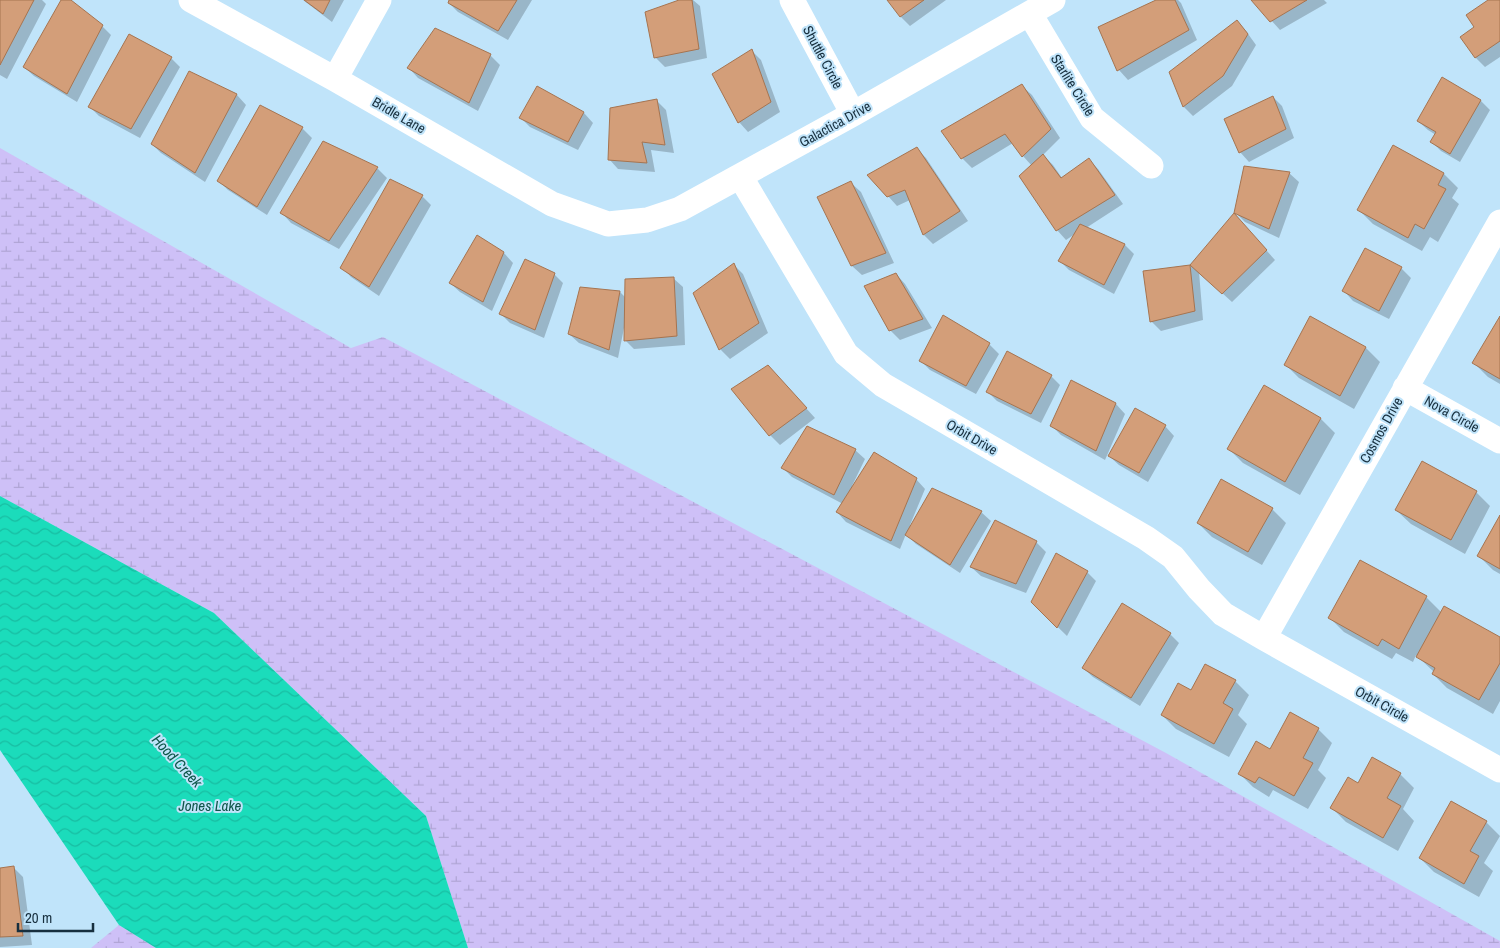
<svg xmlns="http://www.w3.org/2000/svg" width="1500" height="948" font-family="'Archivo Narrow',sans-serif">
<defs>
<pattern id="wetland-marsh" width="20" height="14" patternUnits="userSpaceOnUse" patternTransform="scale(1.25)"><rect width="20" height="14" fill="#cec0f7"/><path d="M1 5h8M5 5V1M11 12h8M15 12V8" fill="none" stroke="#b0a5d5"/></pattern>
<pattern id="water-waves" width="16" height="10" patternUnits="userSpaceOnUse" patternTransform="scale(1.25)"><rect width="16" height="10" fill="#1bdcbb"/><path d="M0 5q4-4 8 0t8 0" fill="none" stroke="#18bda2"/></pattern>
</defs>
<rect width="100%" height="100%" fill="#c0e4fa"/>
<path fill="url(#wetland-marsh)" d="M0,148l351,200 32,-11 783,416 334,188v7h-1032l-42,-132 -212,-203 -214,-117z
M119,925l37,23h-65z"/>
<path fill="url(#water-waves)" d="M0,496l214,117 212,203 42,132h-312l-37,-23 -119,-175z"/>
<path fill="#0003" d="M0,0h42l4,4 -39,75 -7,-4z
M62,0h7l33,26 9,9 -34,67 -43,-26 -10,-9z
M303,0h41l-12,22z
M451,0h81l-24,40 -50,-28 -9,-9z
M683,0h10l7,6 7,52 -42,9 -10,-10z
M889,0h57l-36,26 -9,-9z
M1159,0h19l3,3 16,37 -69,40 -9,-10 -19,-42z
M1253,0h71l3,3 -47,27z
M1490,0h10v57l-15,10 -9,-9 -14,-21 14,-10z
M1237,22l9,9 10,14 -24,41 -39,30 -9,-9 -13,-35z
M752,51l9,9 19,52 -32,20 -9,-10z
M490,55l10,10 -22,46 -60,-33 -9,-10z
M171,58l9,9 -40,71 -41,-22 -9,-9z
M189,73l48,22 9,10 -41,77 -44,-29 -9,-9z
M1442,79l39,22 9,9 -30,52 -19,-11 -9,-9 4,-7 -8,-5 -10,-9z
M1022,86l10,9 28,43 -17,17 10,10 9,13 27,-18 9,9 25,35 -37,24 39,17 9,9 -20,40 -45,-24 -9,-9 15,-27 -9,6 -9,-10 -37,-54 12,-10 -9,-10 -10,-13 -41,25 -10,-10z
M538,88l46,25 9,10 -15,27 -48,-23 -9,-9z
M1273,97l9,9 12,32 -45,24 -9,-10z
M657,101l9,9 8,43 -23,-3 4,22 -37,-3 -9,-10z
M261,106l41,22 10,10 -45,77 -39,-25 -10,-10z
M324,142l54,27 9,9 -48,71 -48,-26 -9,-10z
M1394,146l50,28 14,14 -6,10 7,6 -21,38 -8,-5 -8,14 -49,-27 -14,-14z
M916,148l10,10 42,63 -35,23 -9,-9 -14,-35 -13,6 -9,-10z
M1289,173l10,9 -20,56 -34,-16 -10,-10z
M851,183l10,9 33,71 -32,12 -10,-9z
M422,196l9,9 -52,91 -28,-19 -9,-10z
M1243,224l32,36 -43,42 -33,-30 4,48 -42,11 -10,-10 -7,-49 49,-6z
M478,237l26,16 9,10 -21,48 -32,-19 -10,-9z
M734,265l9,9 25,59 -38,26 -9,-9 -26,-57z
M1401,268l10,10 -22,41 -36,-18 -9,-10z
M554,274l9,9 -19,55 -34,-15 -10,-10z
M896,274l9,10 27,44 -32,12 -10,-10z
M673,278l10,9 2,58 -51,4 -9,-9v-12h-1l-6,30 -39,-15 -10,-9 51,-42 6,6z
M1311,318l55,30 14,14 -26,47 -55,-31 -14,-14z
M1500,318v66l-12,-7 -14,-14z
M989,344l10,10 -23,40 -46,-24 -10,-10z
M777,376l38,42 -35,27 -10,-10 -37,-45z
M1051,376l9,9 -19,38 -44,-22 -9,-9z
M1072,381l44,23 9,10 -20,46 -44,-25 -9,-9z
M1264,387l57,32 14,14 -35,62 -57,-32 -14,-14z
M1165,426l9,10 -26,46 -29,-17 -10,-9z
M855,450l10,9 -13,27 64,-7 9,10 -15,36 2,1 21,-36 48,22 10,9 -31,52 -44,-29 -10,-10 -6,15 -54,-27 -9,-10 6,-8 -51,-27 -9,-9z
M1422,463l54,29 14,14 -25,48 -54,-30 -15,-14z
M1272,509l14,14 -24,42 -50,-28 -14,-14z
M1500,517v57l-7,-4 -14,-14z
M1036,542l10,10 -20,41 -45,-17 -10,-9z
M1361,562l65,35 16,16 58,26v62l-7,13 -46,-26 -14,-14 1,-2 -18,-17 -3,7 -17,-9 -4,6 -48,-27 -14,-14z
M1087,572l9,9 -29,55 -35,-34z
M1170,634l9,9 -39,63 -47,-29 -10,-9z
M1235,681l14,14 -11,20 9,9 -18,33 -53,-28 -14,-14 29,-24z
M1318,729l14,14 -14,27 8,8 -18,31 -35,-19 -4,7 -16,-10 -14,-14 31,-23z
M1373,759l27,15 14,14 -11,21 11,12 -16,30 -52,-29 -14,-14 26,-24z
M1486,822l14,14 -16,27 9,8 -14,26 -45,-25 -14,-14z
M14,868l9,9 9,68 -32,2v-77z"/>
<path fill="#d39e79" stroke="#a67450" d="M0,0h34l-34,65z
M61,0h10l32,25 -36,69 -44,-27z
M304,0h26l-7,14z
M449,0h68l-19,31 -50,-28z
M679,0h13l7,49 -45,9 -9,-46z
M887,0h37l-24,17z
M1156,0h19l14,30 -72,41 -19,-44z
M1251,0h56l-37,22z
M1488,0h12v41l-25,17 -15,-21 14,-10 -8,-12z
M1237,20l11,14 -25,42 -40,31 -14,-35z
M435,28l56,26 -22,49 -62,-35z
M129,34l43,23 -41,72 -43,-22z
M752,49l19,53 -33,21 -26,-49z
M189,71l48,23 -42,79 -44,-29z
M1442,77l39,23 -31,54 -20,-12 6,-10 -19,-11z
M1022,84l29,45 -29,28 -17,-23 -44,25 -20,-28z
M537,86l47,26 -16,30 -49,-24z
M1273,96l13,33 -47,24 -15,-34z
M657,99l8,46 -23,-3 5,21 -39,-3 2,-52z
M260,105l43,22 -46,80 -40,-26z
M323,141l55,26 -49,74 -49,-28z
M1393,145l51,28 -6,12 8,4 -22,40 -9,-5 -7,14 -51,-28z
M917,147l43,64 -37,24 -18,-45 -18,7 -20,-22z
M1043,154l18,24 28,-20 26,37 -59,36 -37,-55z
M1244,166l46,6 -21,57 -35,-16z
M390,179l33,16 -54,92 -29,-19z
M851,181l35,72 -35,13 -34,-69z
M1234,213l33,37 -45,44 -32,-29z
M1080,224l45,20 -21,41 -46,-24z
M477,235l27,17 -21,50 -34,-19z
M1365,248l37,19 -23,44 -37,-20z
M525,259l30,14 -20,57 -36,-16z
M734,263l25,60 -40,27 -26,-57z
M1190,265l5,46 -45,11 -7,-51z
M896,273l27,46 -34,12 -25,-45z
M674,277l3,59 -53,5 1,-62z
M580,287l40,4 -11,59 -41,-16z
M943,315l47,28 -24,43 -47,-25z
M1310,316l56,31 -26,49 -56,-31z
M1500,316v63l-28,-16z
M1007,351l45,24 -21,39 -45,-22z
M768,365l39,43 -38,28 -38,-47z
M1071,380l45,23 -20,48 -46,-25z
M1264,385l57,33 -36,64 -58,-33z
M1135,408l31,17 -27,48 -31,-17z
M807,426l49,23 -22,46 -53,-27z
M874,452l43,26 -26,63 -55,-29z
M1422,461l55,30 -26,49 -56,-30z
M1221,479l52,29 -25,44 -51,-29z
M932,488l50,23 -32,54 -45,-30z
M1500,515v54l-23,-13z
M995,520l42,21 -21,43 -46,-17z
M1056,553l32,18 -31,57 -26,-26z
M1360,560l67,36 -28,53 -17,-10 -4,7 -50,-28z
M1122,603l49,30 -40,65 -49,-30z
M1444,606l56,31v26l-21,37 -47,-26 3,-6 -19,-11z
M1205,664l31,16 -13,23 10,6 -19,35 -53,-29 17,-32 13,7z
M1290,712l29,16 -16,30 10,5 -19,33 -35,-19 -4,6 -17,-9 18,-33 14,8z
M1372,757l29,16 -14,25 14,8 -18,32 -53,-30 18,-31 10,6z
M1451,801l36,20 -17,30 9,5 -15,28 -45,-26z
M14,866l9,70 -23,1v-69z"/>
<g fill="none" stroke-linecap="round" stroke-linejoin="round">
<path stroke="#fff" stroke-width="25" d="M191,0l144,79 217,125 56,20 39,-4 33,-11 173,-95 200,-114
M792,0l61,114
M1030,14l62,104 59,48
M335,79l44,-79
M740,176l106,178 37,31 263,153 27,19 26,32 24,25 41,24 236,132
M1405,388l95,53
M1264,638l236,-416"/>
</g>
<g text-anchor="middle" stroke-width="4" stroke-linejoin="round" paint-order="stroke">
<g font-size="14" fill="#172f3e" stroke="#c0e4fa">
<text transform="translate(823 57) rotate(62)" y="5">Shuttle Circle</text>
<text transform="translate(1073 85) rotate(58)" y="5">Starlite Circle</text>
<text transform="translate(399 115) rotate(30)" y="5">Bridle Lane</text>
<text transform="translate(835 124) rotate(-29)" y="5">Galactica Drive</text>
<text transform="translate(1452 414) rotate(29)" y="5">Nova Circle</text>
<text transform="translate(1381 430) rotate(-61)" y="5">Cosmos Drive</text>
<text transform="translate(972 437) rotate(30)" y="5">Orbit Drive</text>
<text transform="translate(1382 704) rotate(29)" y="5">Orbit Circle</text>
</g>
<g font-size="15" font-style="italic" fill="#0e5548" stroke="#c0e4fa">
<text transform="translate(177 761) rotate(47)" y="5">Hood Creek</text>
<text x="210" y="811">Jones Lake</text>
</g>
</g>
<path d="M18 923v8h75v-8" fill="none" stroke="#172f3e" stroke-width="2.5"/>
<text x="25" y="923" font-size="15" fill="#172f3e" stroke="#c0e4fa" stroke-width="4" paint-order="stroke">20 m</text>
</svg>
